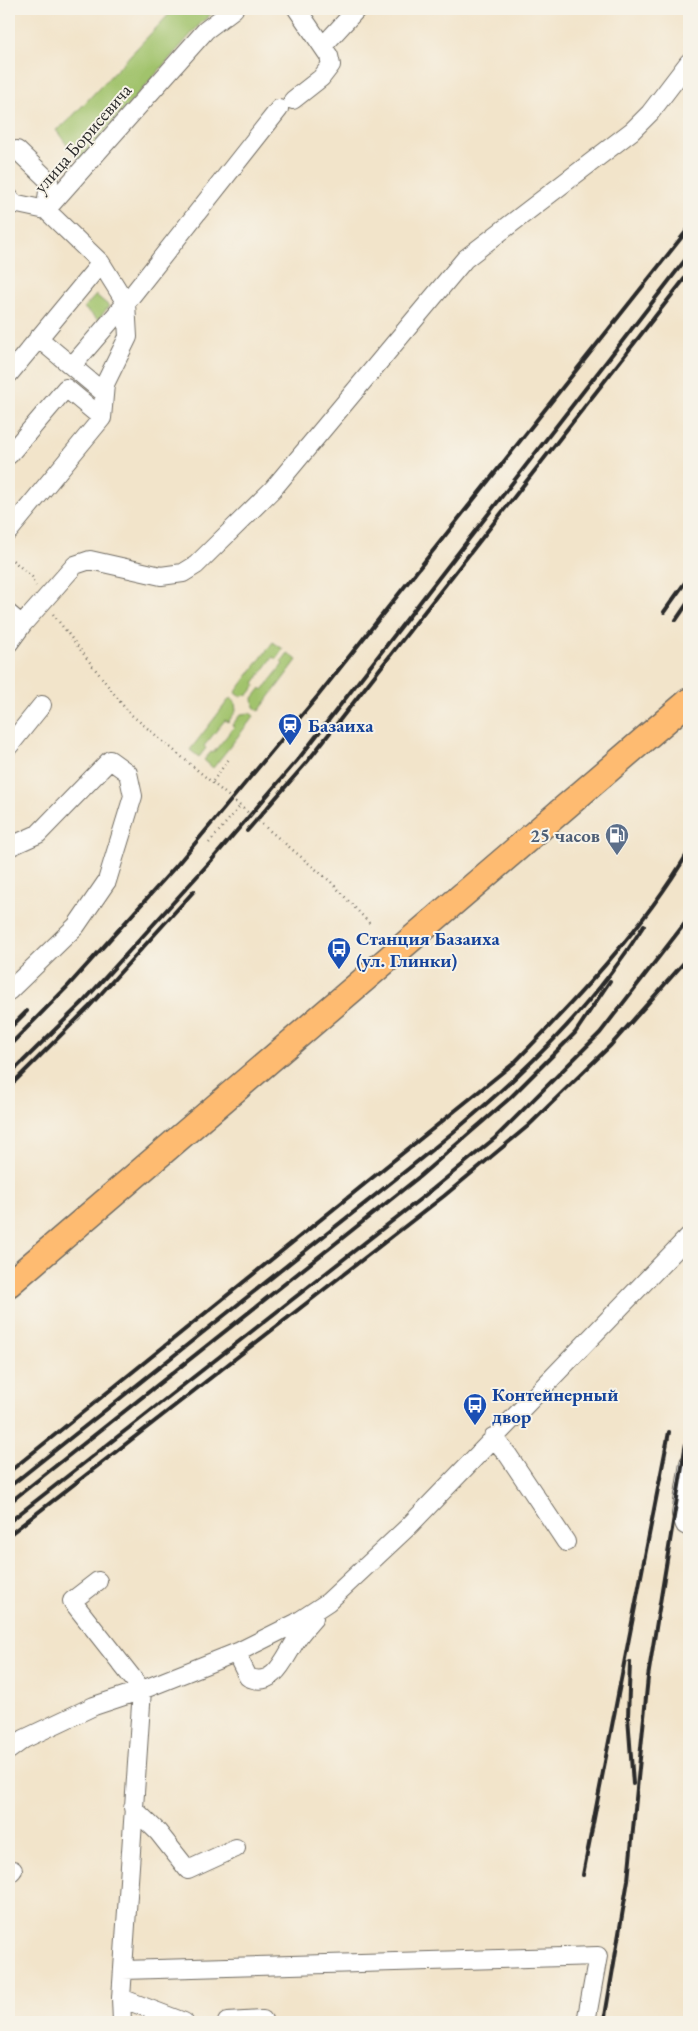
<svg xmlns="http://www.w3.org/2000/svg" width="698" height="2031" font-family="'EB Garamond',serif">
<rect width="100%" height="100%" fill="#f7f3e8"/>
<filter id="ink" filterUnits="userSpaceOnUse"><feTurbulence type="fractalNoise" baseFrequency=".02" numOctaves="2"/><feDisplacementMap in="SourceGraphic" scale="10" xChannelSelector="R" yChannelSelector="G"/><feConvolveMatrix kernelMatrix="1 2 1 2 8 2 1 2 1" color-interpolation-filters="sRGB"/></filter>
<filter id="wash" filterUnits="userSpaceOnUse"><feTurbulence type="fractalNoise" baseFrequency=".0096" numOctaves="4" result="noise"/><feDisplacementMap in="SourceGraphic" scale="20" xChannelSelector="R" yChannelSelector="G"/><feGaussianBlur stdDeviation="1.12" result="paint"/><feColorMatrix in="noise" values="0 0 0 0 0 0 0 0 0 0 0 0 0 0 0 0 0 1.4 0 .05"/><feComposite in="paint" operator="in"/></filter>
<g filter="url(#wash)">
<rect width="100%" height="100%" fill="#f2e4ca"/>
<path fill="#a1c36c" stroke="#66774c" d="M174,9h43l-16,14 -122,138 -23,-31 10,-7z
M96,295l13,11 -11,14 -14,-12z
M273,642l10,7 -7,10 -3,-2 -19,26 2,2 -8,10 -9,1 -4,-3z
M288,653l9,7 -38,51 -5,-4 -1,-9 8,-10 2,2 20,-26 -2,-2z
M230,698l5,4 1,9 -8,11 -3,-2 -21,26 2,2 -7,9 -9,-7z
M250,713l4,3 -41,52 -9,-8 7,-8 2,1 21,-26 -2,-2 9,-11z"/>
</g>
<g filter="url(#ink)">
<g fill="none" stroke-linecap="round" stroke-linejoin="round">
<g stroke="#716c63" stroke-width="20">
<path id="minor" d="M323,46l34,-37
M293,100l28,-22 10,-13 -2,-9 -32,-47
M9,152l8,-2 32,31 -3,29
M9,197l4,6 33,7
M46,210l160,-180 28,-21
M38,338l66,55
M72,366l54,-63 153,-194
M9,374l92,-111
M9,455l57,-67 36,30
M9,531l93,-113 3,-34 23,-47 -2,-34 -25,-40 -55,-53
M9,614l13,11 53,-60 15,-5 71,16 22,-3 13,-8 77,-76 192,-230 167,-128 18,-18 39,-51
M9,643l19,-26
M9,746l33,-41
M9,847l29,-13 72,-74 18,13 5,23 -26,85 -31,45 -67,65
M493,1437l15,18 58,87
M689,1463l-8,51 4,11 4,2
M98,1581l-26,20 70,89 -21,308 1,24
M240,1651v10l8,16c28,13 38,-24 51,-41 4,-6 10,-12 15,-18
M9,1750l15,-11 70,-33 48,-16 98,-39 56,-28 32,-21 80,-75 281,-291
M133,1808l25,24 30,38 48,-22
M9,1874l4,-4
M123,1970l475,-14 -12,66
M121,1998l63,24
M227,2022l36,-2"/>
</g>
<g stroke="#716c63" stroke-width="28">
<path id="highway" d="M9,1284l680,-583"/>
</g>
<path stroke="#716c63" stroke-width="2.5" stroke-dasharray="1 4" stroke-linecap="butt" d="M9,557l23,20 4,9
M53,614l75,98
M213,781l16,-22
M209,843l32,-38
M331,882l40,43"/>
<use href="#minor" stroke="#fff" stroke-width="18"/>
<use href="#highway" stroke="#febb71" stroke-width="25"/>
<path stroke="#2b2b2b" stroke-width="4" d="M664,612l25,-35
M676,620l13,-19
M247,831l60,-69 382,-489
M9,1029l18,-18
M9,1046l58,-59 110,-122 140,-168 372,-469
M9,1075l74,-73 127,-140 90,-105 389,-502
M9,1087l79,-79 106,-117
M9,1472l505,-409c64,-66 128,-133 175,-212
M9,1487c107,-85 214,-170 321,-256 113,-90 237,-181 314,-306
M9,1503l410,-326 91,-79 65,-65 35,-52
M9,1522l424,-333 62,-51 105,-105 89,-115
M9,1535l435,-339 84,-70 83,-81 78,-88
M630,1662l-2,55 5,67
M583,1875l86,-443
M604,2022l24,-142 20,-203 41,-253"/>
<path stroke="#716c63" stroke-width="2.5" stroke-dasharray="1 4" stroke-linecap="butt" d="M128,712l203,170"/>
</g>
</g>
<defs>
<g id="station-pin" transform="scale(1.25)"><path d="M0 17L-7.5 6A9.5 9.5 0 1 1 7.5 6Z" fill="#1a4fb4" stroke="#f7f3e8"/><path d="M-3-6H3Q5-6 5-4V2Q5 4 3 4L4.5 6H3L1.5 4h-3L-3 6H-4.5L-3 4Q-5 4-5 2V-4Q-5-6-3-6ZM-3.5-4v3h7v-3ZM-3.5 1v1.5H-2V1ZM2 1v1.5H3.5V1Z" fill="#fff"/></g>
<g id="fuel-pin" transform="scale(1.25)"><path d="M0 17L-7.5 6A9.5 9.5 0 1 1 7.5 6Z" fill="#5c6f8a" stroke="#f7f3e8"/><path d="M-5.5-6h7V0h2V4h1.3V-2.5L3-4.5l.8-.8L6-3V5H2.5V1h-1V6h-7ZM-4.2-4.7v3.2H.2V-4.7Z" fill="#fff"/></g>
<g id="bus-pin" transform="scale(1.25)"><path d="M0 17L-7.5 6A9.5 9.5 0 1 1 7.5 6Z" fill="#1a4fb4" stroke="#f7f3e8"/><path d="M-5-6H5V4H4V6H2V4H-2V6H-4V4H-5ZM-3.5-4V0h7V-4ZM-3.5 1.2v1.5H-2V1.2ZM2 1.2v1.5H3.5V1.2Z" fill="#fff"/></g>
</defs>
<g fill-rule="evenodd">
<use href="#station-pin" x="290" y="725"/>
<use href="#fuel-pin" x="617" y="835"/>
<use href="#bus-pin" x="339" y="949"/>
<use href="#bus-pin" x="475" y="1405"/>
</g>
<g text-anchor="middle" stroke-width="4" stroke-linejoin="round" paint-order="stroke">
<g font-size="19" fill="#2b2b2b" stroke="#f7f3e8">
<text transform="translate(82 138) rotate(-49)" y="7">улица Борисевича</text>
</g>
<g font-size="19" font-weight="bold" fill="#164399" stroke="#f7f3e8" text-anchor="start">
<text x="308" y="732">Базаиха</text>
<text x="356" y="945">Станция Базаиха<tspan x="356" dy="22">(ул. Глинки)</tspan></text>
<text x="492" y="1401">Контейнерный<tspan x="492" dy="22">двор</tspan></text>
</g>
<g font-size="19" font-weight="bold" fill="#4e5e75" stroke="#f7f3e8" text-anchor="end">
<text x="600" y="842">25 часов</text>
</g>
</g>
<rect width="698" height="2031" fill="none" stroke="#f7f3e8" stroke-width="30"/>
</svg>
